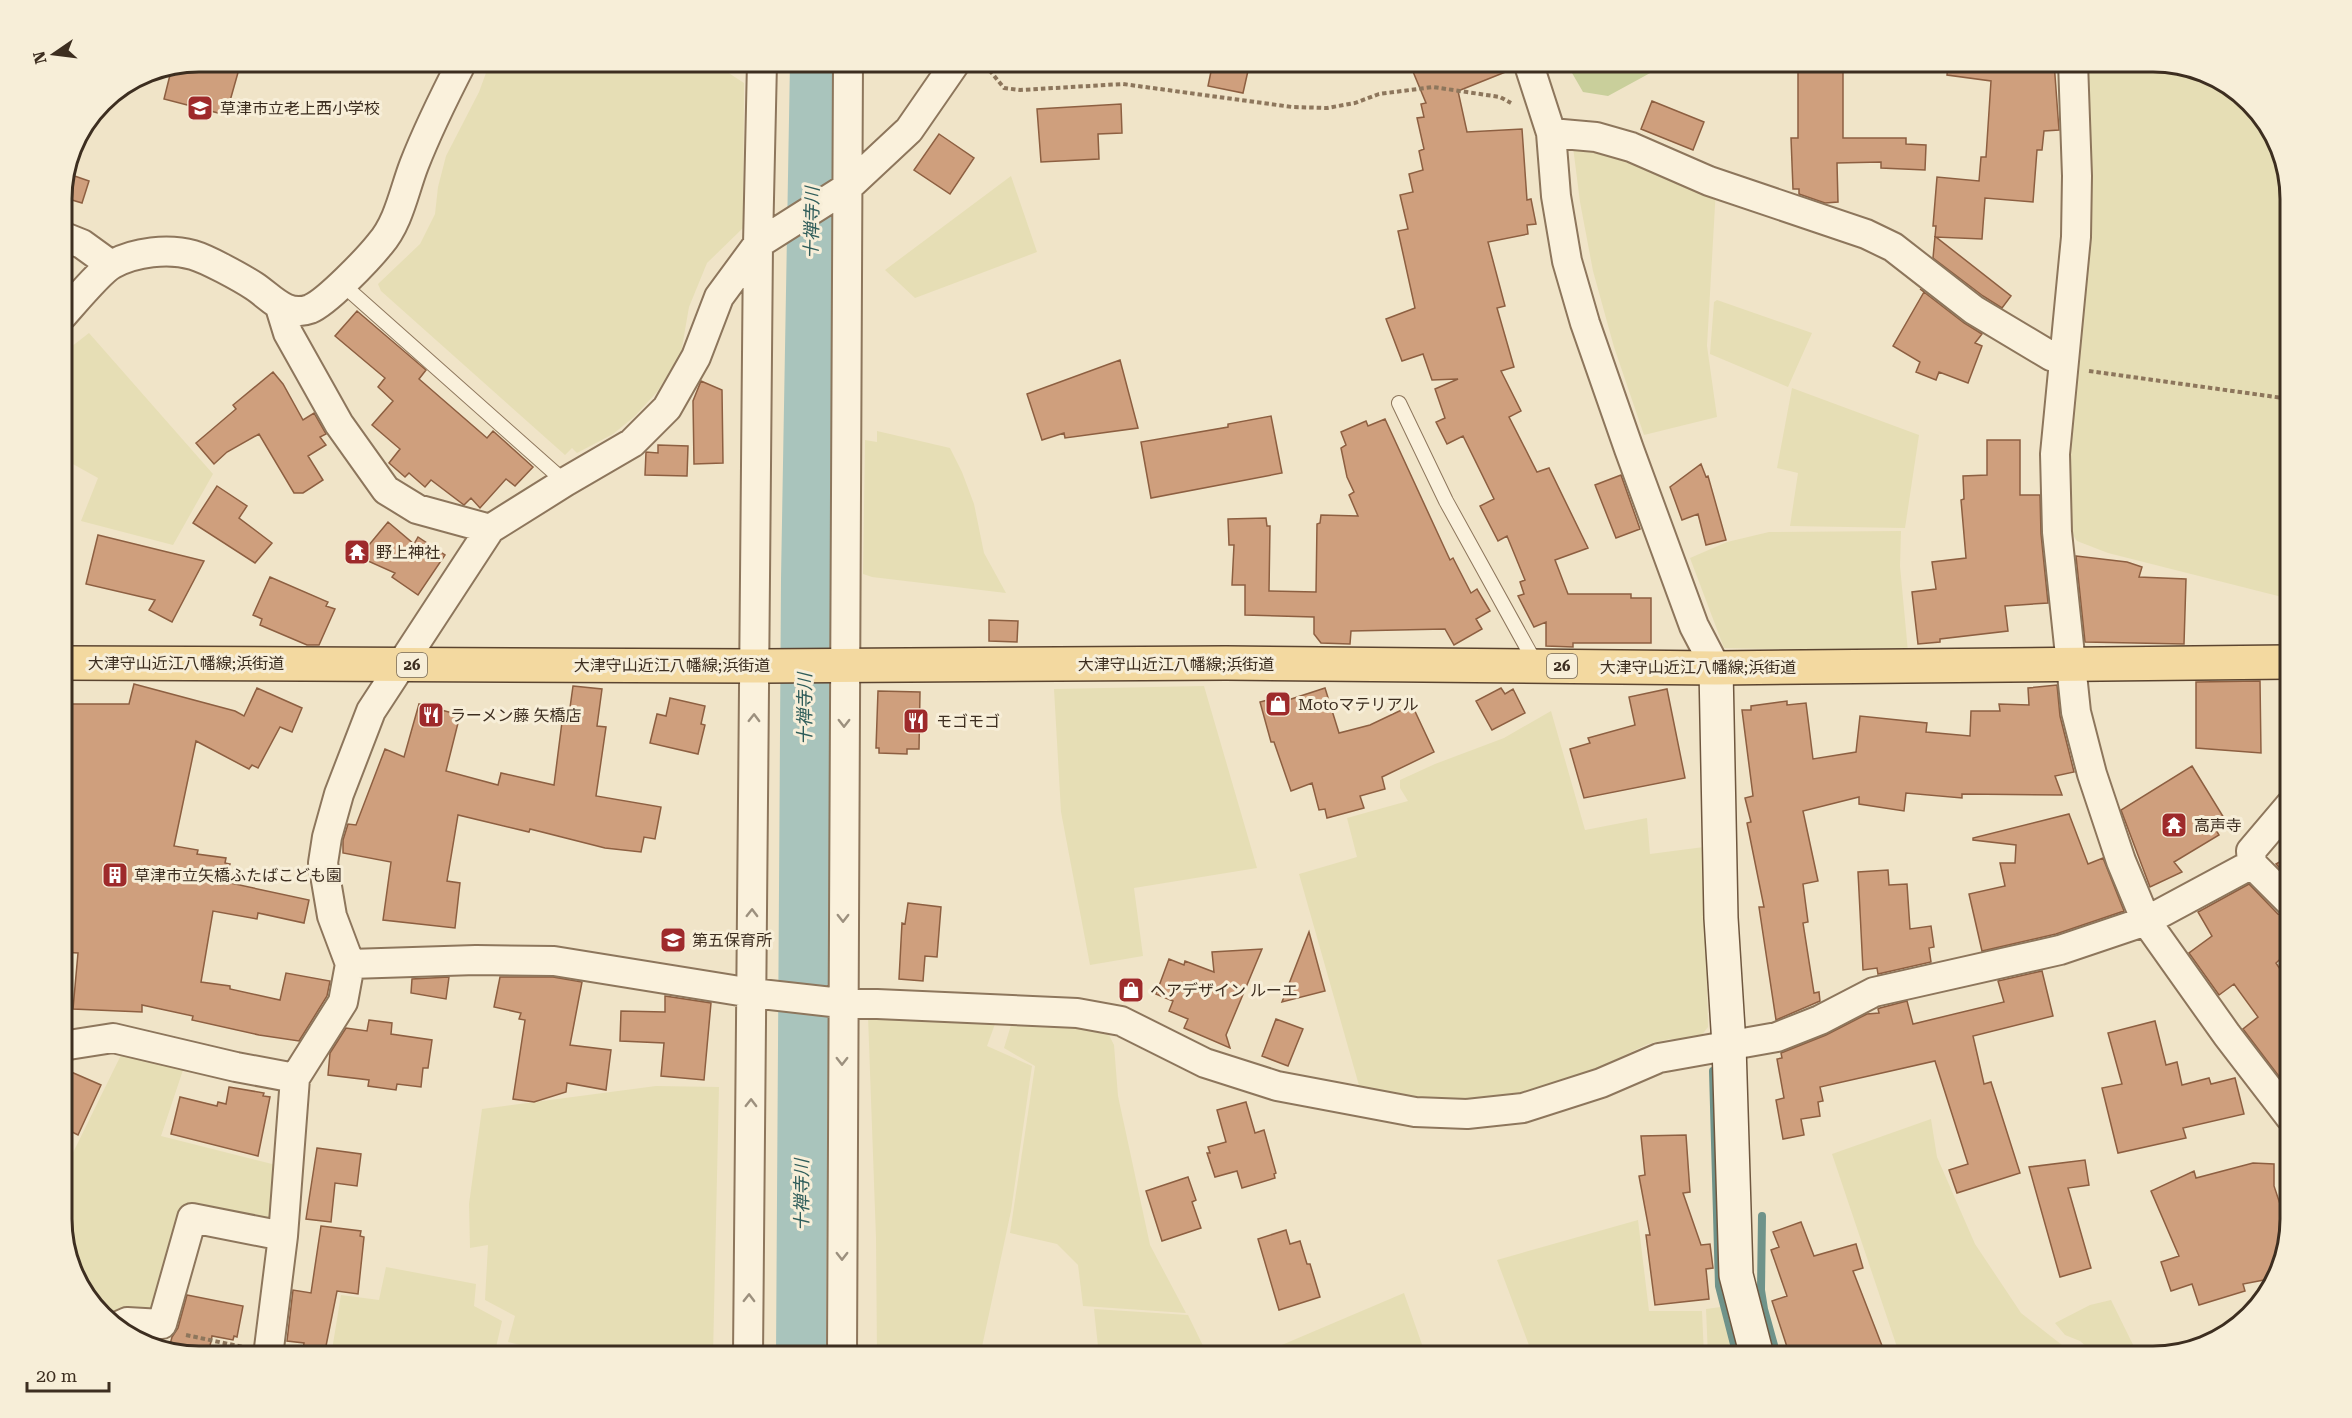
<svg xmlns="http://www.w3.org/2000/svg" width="2352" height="1418" font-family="'Roboto Serif','Noto Sans JP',serif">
<rect width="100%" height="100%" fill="#f0e4c8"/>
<path fill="#e6deb5" d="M490,62h232l-1,6 23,15 -1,145 -36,35 -18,44 -8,46 -24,39 -23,25 -21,17 -36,19 -5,-5 -7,7 -184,-164 -3,-7 42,-40 15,-30 3,-27 8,-31 33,-64z
M2083,62h70l69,18 50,50 18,61v408l-182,-46 -31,-12 -9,-13 -2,-79z
M1572,139l144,49 -9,158 10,71 -73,18 -30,-88 -21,-76 -13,-69z
M1011,176l26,76 -122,46 -30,-28z
M1717,300l95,33 -24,54 -78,-33 4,-52z
M89,333l124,141 -40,71 -92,-24 17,-43 -36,-20v-104z
M1792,388l127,47 -14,93 -115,-2 8,-53 -21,-5z
M877,431l73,17 12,24 12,32 10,49 22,40 -134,-16 -9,-3 2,-134 12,2z
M1901,531l-1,35 8,86 -184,-4 -34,-90 37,-16 42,-10z
M1204,686l53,182 -123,20 9,68 -53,9 -29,-153 -7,-123z
M1551,711l34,119 62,-12 3,36 54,-7 4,180 -10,13 -28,-1 -22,5 -86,41 -53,13 -62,4 -87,-13 -61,-215 58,-17 -10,-39 61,-17 -8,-13v-8l35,-16 69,-26z
M868,1016l127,8 -8,22 45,20 -21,145 -31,145h-103l-1,-118z
M1012,1022l88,5 9,8 5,10 4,51 32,149 36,68 -103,-7 -5,-41 -21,-21 -47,-11 25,-167 -31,-18z
M122,1053l63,11 -24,72 119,30 -11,57 -87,-15 -25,101 -46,9 -31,-30 -18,-61v-52z
M656,1086l63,1 -6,269h-161l-28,-10 -16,-4 7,-26 -30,-16 3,-55 -18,3 -1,-44 13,-95z
M1931,1119l6,38 38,87 46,69 55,43h-176l-68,-202z
M1638,1220l11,91h53l2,45h-171l-36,-96z
M386,1267l90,17 -2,22 28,15 -8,35h-163l10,-61 38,5z
M1404,1293l22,63h-170z
M2111,1300l27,55 -41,1 -17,-15 -15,-6 -10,-12 35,-18z
M1721,1307l14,49h-27l-2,-47z
M1094,1309l94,6 20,41h-109z"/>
<path fill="#c9cf9b" d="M1555,62h106l2,4 -55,30 -25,-4 -15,-26 -8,4z"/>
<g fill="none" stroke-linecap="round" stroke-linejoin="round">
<path stroke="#6f938a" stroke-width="8" d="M1713,1071l6,215 18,70
M1762,1216l-1,74 3,19 13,47"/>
<path stroke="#a9c4bc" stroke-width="50" d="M801,1356l5,-777 9,-517"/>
</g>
<path fill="#cf9f7d" stroke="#8d5f41" stroke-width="1.5" d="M199,62h42l-15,53 -62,-16 8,-32z
M1213,62h37l-7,31 -35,-7z
M1409,62h103l1,7 -55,22 9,41 55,-3 5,71 4,-1 5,25 -9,1 1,9 -40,8 17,64 -8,2 17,59 -13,4 20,40 -12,6 28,55 12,-4 39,80 -33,12 13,34h63v4h20v45h-78v4l-27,-1v-24l-12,5 -16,-31 6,-2 -4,-12 5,-2 -18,-44 -9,5 -18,-35 14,-7 -31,-63 -16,8 -11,-22 9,-4 -10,-29 23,-10 -26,1 -9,-26 -21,7 -16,-42 29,-11 -17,-77 10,-2 -8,-34 13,-3 -4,-18 14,-4 -4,-19 5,-2 -7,-31 7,-1 -3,-13 5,-1z
M1948,62h106l5,68 -15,1 -2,19h-5l-4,52 -48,-4 -3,41 -46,-2 75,59 -9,12 -19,-12 -50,-38 3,-32h-3l4,-49 42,4 2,-24h5l5,-76 -44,-6z
M1798,68h45v70h63v6l20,1 -1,25 -44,-2v-6l-44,1 1,39 -13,1 -26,-9v-5h-6l-2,-51h7z
M1652,101l52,21 -11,28 -52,-21z
M1121,104l1,29 -24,1 1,25 -58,3 -4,-53z
M939,134l35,24 -24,36 -36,-24z
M66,173l23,8 -7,22 -20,-6z
M1920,289l44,34 18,11 -7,9 7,3 -14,37 -29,-11 -3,8 -20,-8 4,-10 -27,-16 31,-54z
M357,311l69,59 -7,9 68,59 6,-7 40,36 -18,19 -9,-7 -26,29 -9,-10 -7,7 -33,-25 -6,7 -16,-14 -4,4 -16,-14 11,-14 -28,-24 21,-24 -15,-14 7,-9 -50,-42z
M1120,360l18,68 -73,10 -1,-5 -22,7 -15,-46z
M273,372l10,12 20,36 11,-7 12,21 -6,3 6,8 -18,11 15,24 -20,13h-9l-35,-59 -32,18 -13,12 -18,-21 40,-34 -3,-4z
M701,381l21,9 1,73 -29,1 -1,-63z
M1271,416l11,57 -131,25 -10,-56 87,-15v-3z
M1385,419l65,141 3,-2 18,35 6,-4 13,22 -14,8 6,10 -28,16 -9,-16 -94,2 -1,13 -29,-1 -7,-9v-17l-69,-2v-30h-13l2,-40h-5l-1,-26 38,-1 1,8h3l-1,65 47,1 1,-68 3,-1 1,-8 37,1 -9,-21 5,-3 -7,-15 -6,-29 5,-3 -5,-13 25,-11 2,5z
M1987,440h33v55h20l1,39 7,69 -43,3 3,25 -68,8v3l-22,2 -6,-52 24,-3 -4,-27 34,-4 -5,-58 3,-1 -1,-23 24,-1z
M658,445l30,1 -1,30 -42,-1 1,-23 12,1z
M1701,464l5,13 2,-1 18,64 -20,5 -8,-31 -16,6 -12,-33z
M1621,475l19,54 -24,9 -21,-53z
M217,486l30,20 -8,12 33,25 -17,20 -62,-40z
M388,522l26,22 4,-7 27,18 -27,40 -26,-18 3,-4 -36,-16z
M98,535l106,26 -32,61 -23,-12 6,-10 -69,-16z
M2076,556l51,6 15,5 -3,10 47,2 -2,65 -99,-2z
M270,577l58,25 -2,4 9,3 -16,36h-12l-47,-20 2,-6 -9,-4z
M989,620l29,1 -1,21 -28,-1z
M2260,681l1,72 -65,-5v-66z
M134,684l101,27 9,5 13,-28 45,20 -10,24 -12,-5 -22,41 -6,-3 -3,4 -53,-28 -22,105 24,4 -1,4 29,4 -1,5 5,1 -4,9 6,1 -2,9 79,17 -5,23 -46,-10 -1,6 -44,-8 -12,71 29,4v3l50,11 6,-27 44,8 -3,15 -28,45 -40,-6 -67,-15 1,-4 -51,-11v7l-69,-3 5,-56 -16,-1v-115l7,-35h-7v-98h67z
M2057,685l3,31 14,56 -19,4 7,19 -100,-1v4l-56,-5 -2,18 -45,-7v-7l-56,14 15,70 -15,3 5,38 -5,1 11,70 5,-1 1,9 -44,19 -17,-113h5l-17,-84 4,-1 -6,-24 8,-2 -11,-86h9v-4l36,-5v4l19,-2 7,56 43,-7 4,-36 67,7 -1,9 44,4 1,-25h29l-1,-7 30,1 -1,-17z
M573,686l29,3 -5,37 9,1 -10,69 65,11 -6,32 -11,-2 -3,15 -36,-4 -75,-19 -1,3 -71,-17 -11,66 13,2 -5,45 -72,-8 8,-58 -48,-9v-13l5,-16 8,1 29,-76 19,8 15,-53 41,11 -14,56 52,14 3,-12 53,12 8,-63h6z
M1325,688l14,45 31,-8 42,-20 22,47 -52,25 3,12 -25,7 4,12 -37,10 -2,-9 -6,1 -7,-27 -21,8 -17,-49h-3l-11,-40 23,-6 2,5z
M1501,688l4,6 8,-5 12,24 -33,17 -16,-29z
M1667,689l18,89 -101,20 -14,-49 20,-6 -2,-5 47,-13 -6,-28z
M878,691l42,1 -1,57h-12v5l-28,-1v-5h-3z
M670,698l35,8 -4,18 4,1 -7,29 -48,-11 7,-29 9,2z
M2192,766l32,52 -11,7 6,10 -45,27 8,10 -32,15 -29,-77z
M2069,814l19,50 15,-6 21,53 -68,23 -74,17 -13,-57 36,-8 -5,-23h15l1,-18 -43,-5v-2z
M2290,856v23l-14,-15z
M1888,870l1,15 18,-1 3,45 21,-3 3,21 -5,1 2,14 -53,12 -1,-6 -14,2 -5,-98z
M2249,884l29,30 12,4v32l-14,13 14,21v107l-47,-62 15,-12 -24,-33 -15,11 -30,-42 23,-17 -14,-24z
M908,903l33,4 -4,50 -12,-1 -2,25 -24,-2 3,-56 3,1z
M1309,932l16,59 -43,11z
M1262,949l-36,86 4,13 -46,-20 4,-9 -19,-8 4,-10 -17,-7 13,-35 15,6 1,-4 29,11 -2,-20z
M2042,971l11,45 -80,20 11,48 7,-2 29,91 -63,20 -8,-23 19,-6 -33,-103 -115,26 3,14 -5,1 2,14 -19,3 3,16 -21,4 -7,-39 8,-2 -7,-39 5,-1 -1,-5 45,-18 41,-21 12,-1 -1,-4 2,-1 27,-7 6,23 91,-22 -6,-21z
M449,977l-3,22 -35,-6 1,-14z
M500,977h53l29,5 -12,63 41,5 -5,40 -39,-7 -1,9 -32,10 -21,-3 12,-79 -6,-1 2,-6 -27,-6z
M665,996l46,7 -7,77 -43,-4 3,-33 -44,-2 1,-30 44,1z
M1276,1019l27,10 -15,37 -26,-10z
M369,1020l23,3 -1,11 41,6 -4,28h-5l-2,19 -24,-3 -1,6 -28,-4 1,-6 -41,-5 2,-22 16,-25 21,3z
M2155,1021l11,44 11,-3 5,23 27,-7 2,6 24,-6 9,36 -61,14 3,10 -68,15 -16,-65 20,-4 -14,-51z
M62,1068l39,17 -23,50 -16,-8z
M229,1087l35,6 -1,3 7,1 -12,59 -87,-22 9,-37 37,9 1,-4 8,2z
M1246,1102l9,31 9,-3 12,43 -2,1 1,4 -33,10 -5,-17 -22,6 -8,-24h3l-2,-6 18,-5 -9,-32z
M1686,1135l4,57 -7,1 18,52 9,-1 3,24 -7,1 3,30 -54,6 -9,-70h4l-11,-59 6,-1 -4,-39z
M317,1148l44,6 -4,32 -22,-3 -4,39 -25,-3z
M2085,1160l4,25 -21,3 23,80 -31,9 -31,-110z
M2253,1163l21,1v22l14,42 -14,50 -31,6 2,7 -46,14 -7,-21 -21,7 -10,-29 18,-6 -28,-65 43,-20 2,7z
M1188,1177l8,23 -4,2 9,26 -39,13 -16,-50z
M1801,1222l13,34 42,-12 7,24 -10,3 33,85h-96l-18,-55 15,-5 -16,-46 8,-3 -6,-15z
M321,1226l40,5 -1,5 4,1 -6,57 -21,-3 -13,65h-22l2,-13 -17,-2 6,-51 18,3z
M1286,1230l4,14 10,-3 7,23h3l10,33 -41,13 -21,-71z
M187,1295l56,11 -6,31 -3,-1 -1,4 -21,-4 -4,20h-9l-30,-8 3,-11 6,-9z"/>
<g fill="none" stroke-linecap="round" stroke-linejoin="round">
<g stroke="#8d765c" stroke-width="16">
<path id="lane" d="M341,283l224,199
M1399,403l47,98 90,163"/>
</g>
<g stroke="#8d765c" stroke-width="32">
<path id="street" d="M1528,62l23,71 5,63 11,65 18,62 44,126 65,177 22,42
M2073,62l4,114 -1,61 -21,217 2,78 19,180 16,62 29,87 25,60 81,114 63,82
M1551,133l45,4 35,10 78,34 157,53 27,13 81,63 77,46 13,4
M62,236l20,8 29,21
M280,307l8,26 51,91 47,66 31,19 73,20
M62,316c10,-11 39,-46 51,-52 22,-12 55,-16 80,-9 14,4 47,22 61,31 17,11 32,32 56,23 17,-7 58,-50 70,-65 19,-22 24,-53 34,-79 14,-36 31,-70 48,-103
M2252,864l-1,-13 39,-46
M350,964l126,-4 78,1 198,32 80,9 245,11 44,8 84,42 72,23 138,26 52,2 56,-6 78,-25 58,-25 118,-21 43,-17 54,-28 186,-42 86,-29 106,-57 38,38
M62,1046l51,-8 123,29 59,11
M118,1326l9,-4 35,2 30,-106 91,18
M268,1356l15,-120 12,-158 48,-76 7,-38 -18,-48 -9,-53 4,-26 12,-43 32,-83 119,-182 75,-47 67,-39 35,-35 29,-51 23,-60 39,-53 90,-57 61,-57 47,-68
M748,1356l10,-1112 4,-182
M842,1356l6,-1294"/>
</g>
<g stroke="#6f573f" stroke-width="36">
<path id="secondary" d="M1716,668l5,250 8,127 7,230 21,81"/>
</g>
<g stroke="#5b4430" stroke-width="36">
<path id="primary" d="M62,663l693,3 471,-3 490,5 574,-6"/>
</g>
<path stroke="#8d765c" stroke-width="4" stroke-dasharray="4.5 3" stroke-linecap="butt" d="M982,68l9,4 13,16 16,2 103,-6 169,23 35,1 28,-5 24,-9 54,-7 67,10 11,6
M2089,371l201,28
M186,1335l57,12"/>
<use href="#lane" stroke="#faf1dc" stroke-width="14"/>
<use href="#street" stroke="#faf1dc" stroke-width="28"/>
<use href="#secondary" stroke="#faf1dc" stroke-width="33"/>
<use href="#primary" stroke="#f3d9a0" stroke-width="33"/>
</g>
<defs><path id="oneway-chevron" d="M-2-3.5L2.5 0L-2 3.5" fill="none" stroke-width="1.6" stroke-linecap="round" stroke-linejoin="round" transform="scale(1.5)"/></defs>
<g stroke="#9c907e">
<use href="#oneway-chevron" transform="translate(754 718) rotate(-89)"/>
<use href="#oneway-chevron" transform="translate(844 723) rotate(90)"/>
<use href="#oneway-chevron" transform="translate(752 913) rotate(-89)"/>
<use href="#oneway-chevron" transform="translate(843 918) rotate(90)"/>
<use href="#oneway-chevron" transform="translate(842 1061) rotate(90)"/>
<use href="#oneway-chevron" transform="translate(751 1103) rotate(-89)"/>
<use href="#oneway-chevron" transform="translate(842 1256) rotate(90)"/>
<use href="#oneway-chevron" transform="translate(749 1298) rotate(-89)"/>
</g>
<defs>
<g id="school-square" transform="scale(1.35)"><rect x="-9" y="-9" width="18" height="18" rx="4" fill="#9e2a2b" stroke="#f7eed8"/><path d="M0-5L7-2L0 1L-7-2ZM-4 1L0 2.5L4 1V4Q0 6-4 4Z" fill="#fff"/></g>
<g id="temple-square" transform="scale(1.35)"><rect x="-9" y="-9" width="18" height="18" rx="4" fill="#9e2a2b" stroke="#f7eed8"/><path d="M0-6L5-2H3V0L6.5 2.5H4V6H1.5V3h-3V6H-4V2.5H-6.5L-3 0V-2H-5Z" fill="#fff"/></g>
<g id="shop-square" transform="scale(1.35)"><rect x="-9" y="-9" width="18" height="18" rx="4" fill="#9e2a2b" stroke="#f7eed8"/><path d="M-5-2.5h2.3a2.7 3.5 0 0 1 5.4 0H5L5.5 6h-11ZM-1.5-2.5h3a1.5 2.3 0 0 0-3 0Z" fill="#fff"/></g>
<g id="restaurant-square" transform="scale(1.35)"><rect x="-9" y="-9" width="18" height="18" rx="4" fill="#9e2a2b" stroke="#f7eed8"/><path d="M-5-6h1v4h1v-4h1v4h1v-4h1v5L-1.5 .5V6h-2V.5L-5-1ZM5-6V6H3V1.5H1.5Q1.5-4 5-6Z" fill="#fff"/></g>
<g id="building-square" transform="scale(1.35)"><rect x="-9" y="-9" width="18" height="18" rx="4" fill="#9e2a2b" stroke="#f7eed8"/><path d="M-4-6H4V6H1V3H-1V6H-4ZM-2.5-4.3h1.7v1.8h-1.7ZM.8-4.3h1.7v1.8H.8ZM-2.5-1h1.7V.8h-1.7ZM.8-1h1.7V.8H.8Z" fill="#fff"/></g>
</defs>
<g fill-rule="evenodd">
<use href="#school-square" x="200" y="108"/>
<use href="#temple-square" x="357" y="552"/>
<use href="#shop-square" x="1278" y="704"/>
<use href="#restaurant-square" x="431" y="715"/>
<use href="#restaurant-square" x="916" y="721"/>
<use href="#temple-square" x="2174" y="825"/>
<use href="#building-square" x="115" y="875"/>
<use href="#school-square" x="673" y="940"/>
<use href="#shop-square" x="1131" y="990"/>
</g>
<g text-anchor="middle" stroke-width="6" stroke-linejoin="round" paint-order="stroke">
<g fill="#f7eed8" stroke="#756857" stroke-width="1.5">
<rect x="397" y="653" width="30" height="24" rx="4.5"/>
<rect x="1547" y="654" width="30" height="24" rx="4.5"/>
</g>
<g font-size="15" font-weight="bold" fill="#3d2e20">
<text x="412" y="670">26</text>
<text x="1562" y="671">26</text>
</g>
<g font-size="16" fill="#3d2e20" stroke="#f7eed8" text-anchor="start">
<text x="220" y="114">草津市立老上西小学校</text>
<text x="376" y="558">野上神社</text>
<text x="1298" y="710">Motoマテリアル</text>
<text x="450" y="721">ラーメン藤 矢橋店</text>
<text x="936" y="727">モゴモゴ</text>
<text x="2194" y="831">高声寺</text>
<text x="134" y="881">草津市立矢橋ふたばこども園</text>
<text x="692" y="946">第五保育所</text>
<text x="1150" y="996">ヘアデザイン ルーエ</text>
</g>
<g font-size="16" fill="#3d2e20" stroke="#f7eed8">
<text x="186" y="669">大津守山近江八幡線;浜街道</text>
<text x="1176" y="670">大津守山近江八幡線;浜街道</text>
<text x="672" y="671">大津守山近江八幡線;浜街道</text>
<text x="1698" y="673">大津守山近江八幡線;浜街道</text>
</g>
<g font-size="18" font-style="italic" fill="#2f5d5a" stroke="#f7eed8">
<text transform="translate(812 223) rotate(-89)" y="6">十禅寺川</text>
<text transform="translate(805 709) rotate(-90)" y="6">十禅寺川</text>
<text transform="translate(802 1195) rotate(-90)" y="6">十禅寺川</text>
</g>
</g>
<path d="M0 0H2352V1418H0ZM199 72H2153A127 127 0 0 1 2280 199V1219A127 127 0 0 1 2153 1346H199A127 127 0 0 1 72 1219V199A127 127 0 0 1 199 72Z" fill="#f7eed8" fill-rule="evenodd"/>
<path fill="none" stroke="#3d2e20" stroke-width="3" d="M199 72H2153A127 127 0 0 1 2280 199V1219A127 127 0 0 1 2153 1346H199A127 127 0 0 1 72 1219V199A127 127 0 0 1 199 72Z"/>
<g transform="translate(54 54) rotate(256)" stroke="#f7eed8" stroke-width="4.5" paint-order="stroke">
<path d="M0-4.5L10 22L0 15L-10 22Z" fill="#3d2e20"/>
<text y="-9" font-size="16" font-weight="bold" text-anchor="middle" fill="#3d2e20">N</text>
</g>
<path d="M27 1382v9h82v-9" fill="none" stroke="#3d2e20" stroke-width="3"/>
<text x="36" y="1382" font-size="18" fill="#3d2e20" stroke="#f7eed8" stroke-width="4.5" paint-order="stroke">20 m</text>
</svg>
